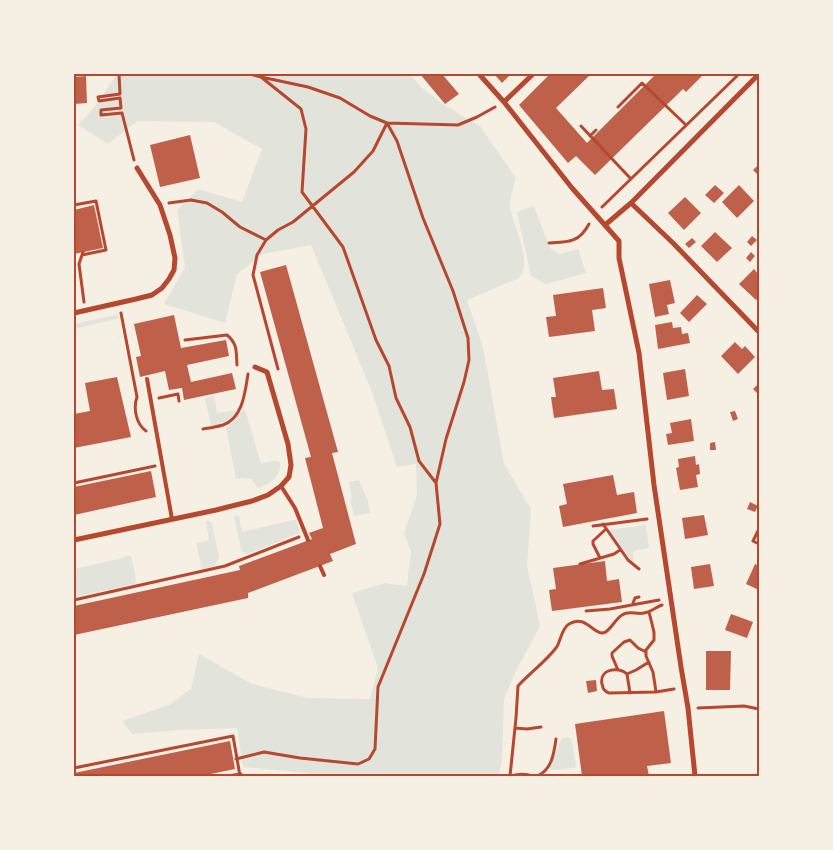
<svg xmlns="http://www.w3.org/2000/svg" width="833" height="850" font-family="'IBM Plex Sans',sans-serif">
<rect width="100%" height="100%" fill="#f6efe4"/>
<path fill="#e2e4dc" d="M117,74h293l11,13 23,18 36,21 36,52c-2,8 -6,19 -6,28 2,21 24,53 9,72l-52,22 16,47 21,117 27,45 -4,56 13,61 -26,49 -10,25 -2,61 -4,15h-161l-94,-9 -6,-39 -56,2 -49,4 -10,-13 47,-16 22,-16 8,-35 53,30 56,14 62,1 8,-31 -26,-75 33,-10 22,3 4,-34 -7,-19 13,-38 -1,-31 -19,3 -25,-75 -61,-147 -48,9 -26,20 -12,49 -61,-19 21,-37 -8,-57 21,-21 44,13 20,-53 -48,-27 -77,-1 -29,23 -30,-19 18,-20z
M534,206l16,42 9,6 19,-5 8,24 -40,11 -15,-8 -14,-64z
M116,315l2,1 1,2 -2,1 -43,10v-5z
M214,396l3,17 19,-3c-5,11 -14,14 -25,16l-6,-28z
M243,409l3,3 15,52 11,-3h6l2,2c0,15 -9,21 -22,25l-7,-9 -10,-1 -5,1 -10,-51 8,-7z
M359,480l9,21 2,12 -16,3 -4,-17h2l-3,-17z
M237,515l2,1 3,16 51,-12h3l4,12v1l-53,21 -5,-3 -1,-3 -7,-31z
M206,521h2l4,2 7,35 -5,8 -12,3 -6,-26 13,-3z
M646,525l3,23 -16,3 1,10 -4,-1 -22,-30z
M127,555l4,1 5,23 -1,5 -61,13v-28l49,-11z
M562,738h9l5,27 -1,3 -24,2 -1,-2c6,-9 6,-21 12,-30z"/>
<path fill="#bf614a" d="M420,74h22l17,20 -14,10z
M494,74h17l-9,9z
M550,74h41l-35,34 31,35 69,-69h48l-18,18 -3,-3 -88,86 -19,-19 -8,7 -49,-58z
M86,76l1,27 -13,1v-27z
M190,135l10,43 -40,9 -10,-42z
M759,164v12l-6,-6z
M715,185l9,8 -10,10 -9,-8z
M739,185l15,16 -17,17 -15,-16z
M685,197l16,16 -17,17 -16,-17z
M94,205l9,43 -29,6v-44z
M715,232l17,16 -15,14 -16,-16z
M752,236l5,4 -6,6 -4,-4z
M692,238l4,4 -7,6 -4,-4z
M751,252l4,4 -5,6 -4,-4z
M286,265l52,187 -6,1 24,91 -26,10 3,7 -85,32v5l-174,37v-29l166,-36 -1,-4 73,-27 -3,-6 14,-5 -18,-70 6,-1 -51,-185z
M754,269l5,6v22l-3,3 -17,-16z
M670,280l5,23 -8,2 2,9 -14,3 -6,-33z
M603,288l3,20 -14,2 3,21 -46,6 -3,-20 10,-1 -3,-21z
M697,295l10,9 -18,18 -9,-9z
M174,315l7,33 45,-8 3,16 -42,9 4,17 41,-9 4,16 -52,11 -2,-12 -13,2 -4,-19 -25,6 -4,-20 5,-1 -7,-32z
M672,322l1,6 8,-1 1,7 6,-1 2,10 -32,6 -3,-24z
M735,342l7,7 3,-3 10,11 -17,17 -17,-18z
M685,369l4,27 -22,4 -4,-27z
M599,371l3,19 12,-1 3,20 -63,9 -3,-21h5l-3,-19z
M117,377l14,60 -57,11v-34l16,-3 -5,-28z
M759,383v12l-6,-6z
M735,411l3,8 -5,2 -3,-9z
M691,419l3,22 -26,4 -2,-11 6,-1 -2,-10z
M715,442l1,8h-6v-7z
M695,456l1,9 3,-1 1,10 -4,1 2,12 -18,3 -4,-22 3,-1 -1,-8z
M151,471l5,26 -82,18v-28z
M613,475l4,20 17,-3 3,21 -74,14 -4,-21 8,-2 -4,-20z
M750,502l8,4 -3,6 -8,-3z
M704,515l4,20 -23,4 -3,-21z
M605,561l2,20 12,-2 3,23 -70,9 -3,-21 7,-1 -3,-21z
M710,564l4,22 -20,3 -3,-22z
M755,564l4,2v24l-13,-6z
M731,614l22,8 -6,16 -22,-8z
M706,651h25l-1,39h-24z
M596,680l1,11 -9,2 -2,-12z
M664,711l7,52 -24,3 2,10h-67l-7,-52z
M230,741l5,28 -34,7h-127v-3z"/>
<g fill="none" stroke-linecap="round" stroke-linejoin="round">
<path stroke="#b5482f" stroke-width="3" d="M119,74l1,20 -22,3 1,4 21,-3 1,10 -20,2v5l21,-2 12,47
M250,74l11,3 40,32 5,20 -4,63 41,55 33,93 13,26 7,32 14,29 9,34 17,22
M74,75l11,-1
M618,107l24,-24 44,42
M581,126l50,53
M590,136l6,-6
M169,203l22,-3 16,3 15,9 18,15 26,13
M74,205l22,-4 10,49 -24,5
M602,207l137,-133
M549,243c19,-1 30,0 40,-19
M83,252l-4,12 5,38
M121,313l16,84c-4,11 -1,27 9,34
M185,340l42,-5c11,9 9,17 10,30
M278,369l-25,-94 4,-20 9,-15 12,-10 15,-8 61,-50 19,-21 14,-28 71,2 19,-8 18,-10
M159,398l19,-4 1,7
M203,429c6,-1 13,-2 20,-4 20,-7 22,-33 25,-51
M74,483l81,-17
M603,524l25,36 11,9
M593,526l54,-7
M759,529l-6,12 6,3
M600,558l-7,-14v-3l13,-12
M580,564l34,-10 6,-4
M74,600l151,-34 74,-29
M633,603l2,-5 4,-1
M586,611l24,-2 49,-9
M649,612l5,20v8l-8,10v6l7,16 3,20 18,-3
M649,662l-13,8 -9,4c-9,-8 -28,-5 -25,10 1,5 2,7 7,9l47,-1
M618,670l-6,-14v-3l12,-11 6,-2 8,8 8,4
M627,674l3,19
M698,708l46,-2 15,3
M515,728l12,1 14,-2
M236,759l28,-7 36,6 58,6 11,-5 6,-10 3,-62 46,-113 16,-50 -4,-41 10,-44 18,-57 5,-22 -1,-22 -15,-47 -30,-73 -26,-77 -10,-18 -17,-7 -30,-18 -32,-11 -47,-10
M74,768l159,-32 7,40
M227,776l14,-2
M510,776l6,-58 2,-32c12,-13 27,-24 38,-38 5,-7 5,-19 13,-24 16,-10 24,10 34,9 7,-1 12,-14 19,-18 7,-5 15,0 22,-2 7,-1 12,-6 18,-8
M511,776c7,-2 14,-3 21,0
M537,776c15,-6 17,-23 19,-37"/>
<path stroke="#b5482f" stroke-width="4" d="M147,379l25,140
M281,486l14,22 13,32
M320,566l4,9"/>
<path stroke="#b5482f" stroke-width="5" d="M479,74l25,28 68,86 47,53v17l20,95 15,132 27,182 7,41 7,68
M504,102l29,-28
M631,203l42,40 86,89
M605,225l26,-22 128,-129
M74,313l62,-14 16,-4 10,-7 7,-9 5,-9 1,-12 -5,-23 -10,-30 -23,-37
M74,540l142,-30 36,-9 16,-6 13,-9 8,-9 2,-12 -3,-21 -21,-72 -12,-5"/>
</g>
<rect width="833" height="850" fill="none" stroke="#f6efe4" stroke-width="150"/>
<rect x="75" y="75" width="683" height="700" fill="none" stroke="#b5482f" stroke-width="2"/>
</svg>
